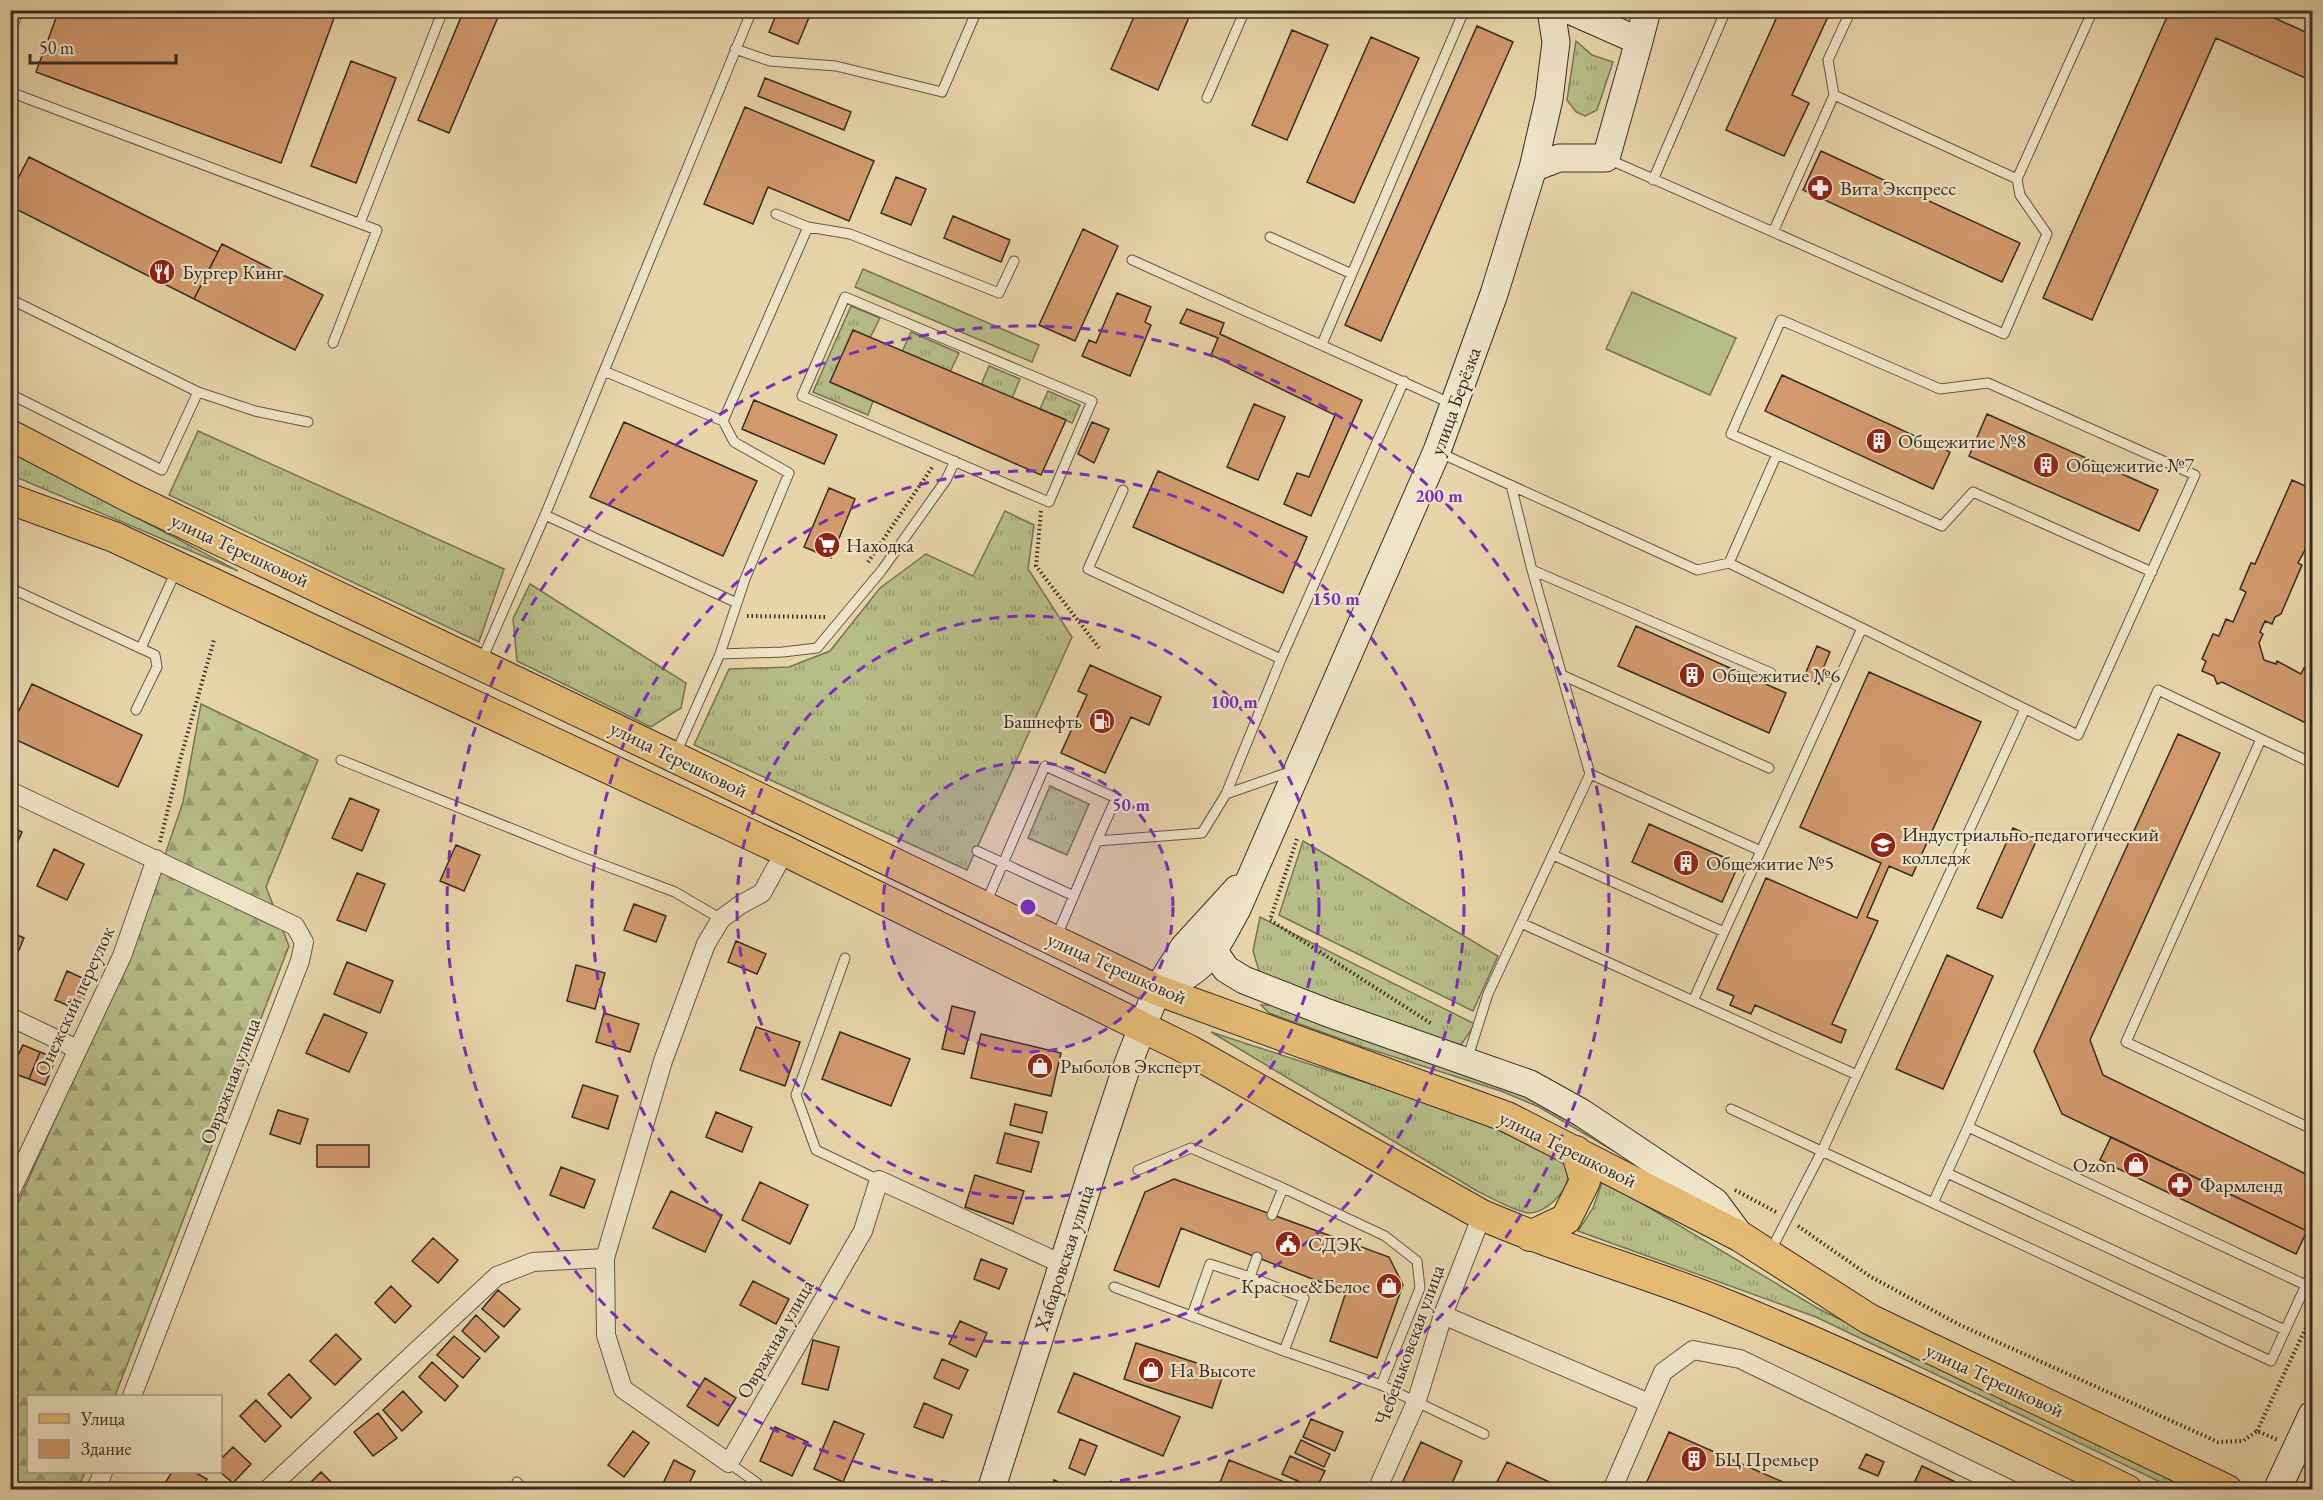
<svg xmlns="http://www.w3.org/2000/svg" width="2323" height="1500" font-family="'EB Garamond',serif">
<defs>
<pattern id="grass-tufts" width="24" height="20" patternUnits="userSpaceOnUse" patternTransform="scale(1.5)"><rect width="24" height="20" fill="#b6bd87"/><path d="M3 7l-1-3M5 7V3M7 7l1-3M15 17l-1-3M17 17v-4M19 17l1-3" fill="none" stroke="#959a6e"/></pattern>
<pattern id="forest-firs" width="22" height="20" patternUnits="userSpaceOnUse" patternTransform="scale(1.5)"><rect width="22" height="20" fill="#b6bd87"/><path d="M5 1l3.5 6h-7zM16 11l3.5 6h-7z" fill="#959a6e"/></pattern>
</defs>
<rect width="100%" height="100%" fill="#e7d5a9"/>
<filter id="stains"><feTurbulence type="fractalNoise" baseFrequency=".00333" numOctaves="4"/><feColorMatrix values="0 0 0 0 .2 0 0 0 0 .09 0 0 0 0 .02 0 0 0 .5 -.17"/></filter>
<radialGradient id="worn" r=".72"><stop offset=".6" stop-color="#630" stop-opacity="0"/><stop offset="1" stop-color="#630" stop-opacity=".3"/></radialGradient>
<path fill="url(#grass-tufts)" stroke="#767456" stroke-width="1.5" d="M1576,41l16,14 21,7 -16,48 -12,6 -9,-4 -9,-12z
M851,306l29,12 -10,20 3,63 -5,14 -55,-23z
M911,332l48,21 -9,19 -48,-20z
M989,366l31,13 -8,19 -31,-13z
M1048,391l32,14 -8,18 -32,-14z
M198,431l306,138 -25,73 -310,-147z
M11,451l227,120 -227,-96z
M1005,511l29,14 -6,44 44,68 -105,233 -273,-125 35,-76 60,-2 41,-16 50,-63 46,-34 47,22z
M530,584l156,99 -5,25 -30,19 -134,-66 -4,-42z
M1050,786l39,18 -22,51 -39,-17z
M1303,841l195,115 -25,55 -194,-96z
M1260,917l215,107 -14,21 -177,-58 -25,-16 -6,-20z
M1261,1005h12l229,74 204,126 -167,-98 -38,-16 -138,-44 -94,-34z
M1211,1032l294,96 58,29c1,6 5,13 5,19 0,16 -23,37 -39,37 -14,-1 -39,-16 -52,-22z
M1603,1180l216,129 371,180h-15l-359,-172 -238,-86 15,-23z"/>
<path fill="url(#forest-firs)" stroke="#767456" stroke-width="1.5" d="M201,704l117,56 -52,127 23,59 -174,450h-87v76h57l-7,17 -67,1v-271l129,-291 43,-126z"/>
<path fill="#b6bd87" stroke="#767456" stroke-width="1.5" d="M863,269l176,76 -7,17 -177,-75z
M1632,292l104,46 -26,57 -104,-46z"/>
<path fill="#d29a6d" stroke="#372b25" stroke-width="1.5" d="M59,10h278l-56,153 -245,-91z
M464,10h37l-52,123 -31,-13z
M778,10h34l-14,34 -29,-12z
M1137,10h55l-34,80 -47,-21z
M1780,10h51l-39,85 17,8 -25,53 -58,-26z
M2170,10h87l55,25v46l-96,-43 -124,282 -49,-22z
M1477,26l36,16 -132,299 -36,-16z
M1292,30l36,15 -41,95 -35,-15z
M1371,37l48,21 -65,145 -47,-21z
M351,61l45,17 -40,105 -45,-17z
M765,78l86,34 -7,18 -86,-34z
M745,107l129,54 -25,60 -81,-34 -15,37 -49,-20z
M1821,151l199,92 -18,39 -199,-92z
M29,157l189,95 -24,47 -184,-93v-12z
M896,177l30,12 -15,36 -30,-12z
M953,216l57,24 -9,22 -57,-24z
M1083,229l35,17 -43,95 -36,-16z
M222,244l101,51 -28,55 -101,-51z
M1117,293l34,14 -6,15 6,3 -21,51 -48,-20 7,-16 7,3z
M1187,309l37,14 -4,11 142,66 -51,116 -27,-12 13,-31 12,4 26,-62 -124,-60 7,-17 -38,-15z
M853,330l213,90 -25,55 -211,-93z
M1782,375l168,77 -17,37 -168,-78z
M754,400l83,35 -13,29 -82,-35z
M1254,404l31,13 -27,63 -31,-13z
M1987,414l171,76 -19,41 -170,-75z
M624,422l133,59 -34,75 -133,-59z
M1092,422l17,7 -15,34 -16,-9z
M1158,471l149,66 -24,56 -150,-66z
M2292,480l20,9v48l-14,26 4,2 -21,49 -6,3 -3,7 -7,-3 -5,11 3,2 -4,9 5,17 12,4 1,-3 24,13 3,-6 8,4v54l-90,-44 -5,2 -3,-8 -12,-5 4,-10 -4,-2 11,-25 6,2 7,-17 7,3 13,-30 -6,-3 11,-26 4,1z
M829,488l26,11 -24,59 -27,-11z
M1636,626l150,67 -17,40 -151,-67z
M1817,646l13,6 -8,19 3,1 -6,12 -15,-7z
M1090,665l71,32 -12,28 -18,-8 -26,56 -44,-20 26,-58 -9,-4z
M1869,672l112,50 -69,154 -23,-10 -22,51 11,4 -46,103 14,6 -5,13 -86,-38 -4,9 -21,-9 4,-9 -17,-7 49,-111 91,40 24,-55 -81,-36z
M32,684l110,51 -24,52 -108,-50v-8z
M2178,734l42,19 -130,287 13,35 209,102v43l-5,11 -245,-117 -28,-63z
M350,798l29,12 -17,41 -30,-13z
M1649,824l90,40 -17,38 -90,-40z
M10,826l12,6 -12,27z
M2013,828l24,11 -35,79 -25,-10z
M456,845l24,10 -16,36 -24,-10z
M54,849l30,15 -17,36 -30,-14z
M357,873l28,11 -19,47 -29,-11z
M634,904l32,12 -10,26 -32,-12z
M10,932l14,6 -14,33z
M736,941l30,13 -9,20 -29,-12z
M1947,955l46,21 -50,113 -47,-20z
M347,962l46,19 -13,32 -46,-19z
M576,965l29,8 -10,36 -28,-8z
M67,971l24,11 -12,28 -24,-10z
M952,1006l23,6 -11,42 -22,-5z
M604,1013l35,11 -9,28 -34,-10z
M324,1014l43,19 -18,39 -43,-19z
M756,1027l44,15 -15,44 -45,-16z
M840,1032l70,27 -19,47 -69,-27z
M981,1034l80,19 -10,43 -80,-18z
M23,1045l17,7 -11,27 -19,-7z
M40,1052l16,6 -11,27 -16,-6z
M583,1085l35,11 -10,33 -36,-12z
M1015,1104l32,8 -5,21 -32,-8z
M278,1110l30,9 -8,25 -30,-10z
M716,1112l36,15 -10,25 -36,-15z
M1005,1133l34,9 -8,30 -34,-9z
M2111,1137l196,94 -11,23 -196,-94z
M317,1145h52v22h-52z
M561,1167l34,13 -11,28 -34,-13z
M975,1175l49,16 -11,33 -48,-17z
M1174,1179l215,78 14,28 -26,73 -47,-17 16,-49 -165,-64 -22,59 -45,-17 31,-78z
M760,1182l48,23 -18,39 -48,-24z
M671,1191l51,24 -17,37 -52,-24z
M433,1238l25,22 -20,23 -26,-22z
M981,1259l26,10 -8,20 -25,-10z
M753,1281l36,18 -13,25 -36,-19z
M391,1286l20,20 -16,17 -20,-20z
M498,1290l22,19 -16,18 -22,-18z
M476,1315l23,22 -14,15 -23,-21z
M960,1321l27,12 -11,24 -27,-13z
M336,1334l25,25 -26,26 -25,-24z
M454,1336l26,22 -17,20 -26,-23z
M813,1340l26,7 -11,43 -26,-6z
M1136,1343l88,29 -12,36 -88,-29z
M942,1359l26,11 -9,19 -25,-11z
M432,1362l26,24 -13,15 -26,-24z
M1074,1373l106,44 -17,39 -105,-44z
M289,1374l22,24 -20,20 -23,-24z
M705,1378l31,20 -18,28 -31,-20z
M403,1391l19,21 -20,19 -19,-21z
M256,1400l25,26 -16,16 -25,-26z
M924,1403l28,12 -9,23 -29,-11z
M378,1413l19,25 -24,18 -19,-24z
M1311,1419l32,13 -8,19 -32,-14z
M834,1421l30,13 -21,48 -29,-13z
M775,1427l33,15 -16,34 -32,-15z
M633,1431l16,12 -25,34 -16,-12z
M1669,1432l132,58h-147l-9,-4z
M1080,1439l17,7 -12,29 -16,-7z
M1301,1440l29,14 -6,13 -29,-14z
M1421,1442l41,19 -13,29h-50z
M233,1447l18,17 -18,19 -13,-11v-12z
M1866,1454l18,8 -6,14 -19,-8z
M1290,1456l35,15 -9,18 -34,-15z
M674,1460l21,11 -9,19h-26z
M1229,1460l76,30h-88z
M1507,1462l59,28h-73z
M1922,1466l50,24h-61z
M172,1472h22l13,7 -6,11h-31l-7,-4z
M321,1472l18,18 -35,-1z
M1054,1480l22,10h-26z"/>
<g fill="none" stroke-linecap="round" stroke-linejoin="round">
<g stroke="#635646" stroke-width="11">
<path id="lane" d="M10,33l9,-23
M735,49l35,12 66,5 106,26 35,-82
M10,92l367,138 -44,113
M1834,95l183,84
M1207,98l38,-88
M1608,159l396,175 43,-100 -27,-39 -3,-16 76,-169
M1653,180l73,-170
M776,214l32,13
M360,223l83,-213
M1774,230l60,-135 -6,-35 23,-50
M1270,237l82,37
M1132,260l318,143
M845,297l247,104 -43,101 -247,-106z
M10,299l188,93 -36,78 -152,-76
M1322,344l141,-331
M604,371l119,50 11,21 55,31 -44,106 -25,75
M198,392l57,19 53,11
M723,421l85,-194 42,7 149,59 15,-32
M1438,452l259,118 32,-7 133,65
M1123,490l-35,79 193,90 123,-278
M545,515l192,88
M1729,563l48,-109
M1532,570l239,103
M10,588l145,67 2,12 -21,43
M141,648l35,-77
M481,662l64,-147 207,-505
M1562,675l207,93
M2261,739l-135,303 186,87
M676,753l44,-99 63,-2 34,-4 65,-78 64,-90 9,-19
M341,760l236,95 98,37 46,27
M1590,774l171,77 101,-223 216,107 117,-260 -207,-92 -48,6 -159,-69 -50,114 211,92 31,-34 179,80
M1226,794l66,-23
M977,851l97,45
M1553,855l171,77 37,-81
M986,903l59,-137 71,32 -19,43 105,-8 24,-39 55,-135
M1521,923l336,152
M1056,938l41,-97
M845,958l-49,137 20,55 63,30
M1693,1001l31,-69
M1467,1060l21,-66 102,-220 -58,-204 -21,-85
M1731,1109l202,94 35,-76 190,-437 154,73
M1968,1127l344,161
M1138,1170l53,-22 92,40 102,48 32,25 3,27 -39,97
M1947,1173l338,157
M1933,1203l338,158 41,-89
M1272,1215l11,-27
M1771,1250l51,-99 203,-442
M1250,1277l54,21 -20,53
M1114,1287l170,64 97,34 103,49
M1192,1315l18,-51 40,13 7,-20
M729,1463l28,20
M517,1482l7,8"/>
</g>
<g stroke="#635646" stroke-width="20">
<path id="street" d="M10,791l285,135 9,16 -4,19 -168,435
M10,1017l67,32
M10,1193l112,-237 34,-97
M605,1258l58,-197 43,-117 15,-25 19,-14 22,-12 23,-42
M1443,1315l206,88
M96,1490l7,-18
M267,1490l230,-214 36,-14 72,-4 1,77 17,54 106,74 134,-232 16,-51 183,84
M1377,1490l40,-90 26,-85 39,-100
M1612,1490l51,-118 30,-22 47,9 271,131"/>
</g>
<g stroke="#372b25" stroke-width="29">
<path id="secondary" d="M1639,41l8,-31
M1533,168l26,-10h47l33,-117 -70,-31
M1213,950l13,19 18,11 84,33 202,71 52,29 133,89 26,35
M1157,990c50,-20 55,-36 80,-81l200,-458 57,-157 39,-126 16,-69 7,-57 -5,-32
M991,1490l105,-330 30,-91 31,-79 27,-43 53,-58
M2277,1490l35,-75"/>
</g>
<g stroke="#372b25" stroke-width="32">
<path id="primary" d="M10,435l121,63 543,259 483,233 350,127 234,120 128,82 358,171
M10,499l104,38 671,314 404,199 293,165c75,33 154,54 230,84 141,57 278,124 415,191
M1530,1236l36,-17 19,-38 -9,-30"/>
</g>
<path stroke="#372b25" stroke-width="4" stroke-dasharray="1.5 3" stroke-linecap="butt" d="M1041,511l-5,55 63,82
M868,562l65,-96
M747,616l80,1
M1297,839l-27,81 162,104
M160,842l20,-82 34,-120
M1735,1190l41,22
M1798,1226l73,51 89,48 258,117 25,-1 14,-10 21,9
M2257,1431l55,-116"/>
<use href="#lane" stroke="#efe4c7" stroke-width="9"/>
<use href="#street" stroke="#efe4c7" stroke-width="18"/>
<use href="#secondary" stroke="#efe4c7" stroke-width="27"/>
<use href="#primary" stroke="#e4ba74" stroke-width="30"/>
</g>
<circle cx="1028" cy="907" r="145" fill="#7b2cbf" fill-opacity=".12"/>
<g fill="none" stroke="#7b2cbf" stroke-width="3" stroke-dasharray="10 8">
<circle cx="1028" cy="907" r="145"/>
<circle cx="1028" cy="907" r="291"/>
<circle cx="1028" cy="907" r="436"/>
<circle cx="1028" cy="907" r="581"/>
</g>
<defs>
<g id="pharmacy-disc" transform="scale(1.35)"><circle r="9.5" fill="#8f2418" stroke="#efe4c7"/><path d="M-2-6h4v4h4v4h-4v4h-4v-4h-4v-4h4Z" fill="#fff"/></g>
<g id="restaurant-disc" transform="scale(1.35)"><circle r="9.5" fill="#8f2418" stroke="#efe4c7"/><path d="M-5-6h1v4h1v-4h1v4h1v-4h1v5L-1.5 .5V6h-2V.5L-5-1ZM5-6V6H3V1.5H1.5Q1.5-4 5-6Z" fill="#fff"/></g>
<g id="building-disc" transform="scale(1.35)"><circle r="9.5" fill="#8f2418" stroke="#efe4c7"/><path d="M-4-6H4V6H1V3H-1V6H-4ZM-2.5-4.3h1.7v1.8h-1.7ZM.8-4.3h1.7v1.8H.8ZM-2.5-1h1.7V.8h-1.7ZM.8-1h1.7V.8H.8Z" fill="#fff"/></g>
<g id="supermarket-disc" transform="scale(1.35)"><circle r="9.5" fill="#8f2418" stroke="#efe4c7"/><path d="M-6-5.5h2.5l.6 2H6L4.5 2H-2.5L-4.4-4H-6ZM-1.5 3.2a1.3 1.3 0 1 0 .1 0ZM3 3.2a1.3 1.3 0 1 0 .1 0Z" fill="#fff"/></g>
<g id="fuel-disc" transform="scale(1.35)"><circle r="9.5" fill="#8f2418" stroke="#efe4c7"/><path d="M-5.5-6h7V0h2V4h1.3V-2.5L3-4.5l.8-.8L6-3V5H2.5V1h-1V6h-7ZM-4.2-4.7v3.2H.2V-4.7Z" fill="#fff"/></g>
<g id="university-disc" transform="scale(1.35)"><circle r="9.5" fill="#8f2418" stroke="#efe4c7"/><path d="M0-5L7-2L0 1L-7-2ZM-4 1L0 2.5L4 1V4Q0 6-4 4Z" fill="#fff"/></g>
<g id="shop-disc" transform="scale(1.35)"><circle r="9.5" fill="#8f2418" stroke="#efe4c7"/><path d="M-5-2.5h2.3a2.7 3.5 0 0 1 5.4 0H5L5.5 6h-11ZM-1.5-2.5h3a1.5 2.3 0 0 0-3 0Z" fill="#fff"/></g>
<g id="civic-disc" transform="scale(1.35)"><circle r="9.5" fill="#8f2418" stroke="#efe4c7"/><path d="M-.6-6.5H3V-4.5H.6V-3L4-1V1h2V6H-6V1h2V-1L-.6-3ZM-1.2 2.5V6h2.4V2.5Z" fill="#fff"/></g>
</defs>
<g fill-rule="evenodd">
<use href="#pharmacy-disc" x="1820" y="188"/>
<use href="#restaurant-disc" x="162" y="272"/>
<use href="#building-disc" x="1879" y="441"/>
<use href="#building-disc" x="2046" y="465"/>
<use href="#supermarket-disc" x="827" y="545"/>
<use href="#building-disc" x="1692" y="675"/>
<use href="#fuel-disc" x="1102" y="721"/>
<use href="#university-disc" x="1883" y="845"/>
<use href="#building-disc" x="1686" y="863"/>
<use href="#shop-disc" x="1040" y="1066"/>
<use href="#shop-disc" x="2136" y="1165"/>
<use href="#pharmacy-disc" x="2180" y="1185"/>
<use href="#civic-disc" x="1288" y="1244"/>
<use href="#shop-disc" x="1389" y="1286"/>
<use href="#shop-disc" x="1151" y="1370"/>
<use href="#building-disc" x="1694" y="1459"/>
</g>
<g text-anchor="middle" stroke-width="4.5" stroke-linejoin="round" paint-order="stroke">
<g font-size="20" fill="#372b25" stroke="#efe4c7" text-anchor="start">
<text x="1840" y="195">Вита Экспресс</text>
<text x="182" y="279">Бургер Кинг</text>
<text x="1898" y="448">Общежитие №8</text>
<text x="2066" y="472">Общежитие №7</text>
<text x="846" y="552">Находка</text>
<text x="1712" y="682">Общежитие №6</text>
<text x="1082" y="728" text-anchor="end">Башнефть</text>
<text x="1902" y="841">Индустриально-педагогический<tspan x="1902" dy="23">колледж</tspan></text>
<text x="1706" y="870">Общежитие №5</text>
<text x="1060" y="1073">Рыболов Эксперт</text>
<text x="2116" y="1172" text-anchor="end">Ozon</text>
<text x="2200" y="1192">Фармленд</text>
<text x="1308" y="1251">СДЭК</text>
<text x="1370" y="1293" text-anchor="end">Красное&amp;Белое</text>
<text x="1170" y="1377">На Высоте</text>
<text x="1714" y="1466">БЦ Премьер</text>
</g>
<g font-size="20" fill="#372b25" stroke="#efe4c7">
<text transform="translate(1455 401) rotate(-70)" y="7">улица Берёзка</text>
<text transform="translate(240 550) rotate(25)" y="7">улица Терешковой</text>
<text transform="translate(679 759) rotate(26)" y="7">улица Терешковой</text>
<text transform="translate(1117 968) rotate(24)" y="7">улица Терешковой</text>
<text transform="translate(74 1001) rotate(-65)" y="7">Онежский переулок</text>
<text transform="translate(230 1081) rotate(-69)" y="7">Овражная улица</text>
<text transform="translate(1568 1149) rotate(26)" y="7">улица Терешковой</text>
<text transform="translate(1064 1258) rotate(-72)" y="7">Хабаровская улица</text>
<text transform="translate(775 1339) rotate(-60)" y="7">Овражная улица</text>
<text transform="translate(1409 1345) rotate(-70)" y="7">Чебеньковская улица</text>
<text transform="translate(1995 1380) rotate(25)" y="7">улица Терешковой</text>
</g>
</g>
<circle cx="1028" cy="907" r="9" fill="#7b2cbf" stroke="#efe4c7" stroke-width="3"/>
<g font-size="18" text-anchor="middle" font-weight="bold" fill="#7b2cbf" stroke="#efe4c7" stroke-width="4.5" stroke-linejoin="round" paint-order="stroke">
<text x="1439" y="502">200 m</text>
<text x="1336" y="605">150 m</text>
<text x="1234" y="708">100 m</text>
<text x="1131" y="811">50 m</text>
</g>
<rect width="2323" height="1500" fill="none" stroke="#e7d5a9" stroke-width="36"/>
<rect x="12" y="12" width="2299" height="1476" fill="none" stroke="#372b25" stroke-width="3"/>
<rect x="18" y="18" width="2287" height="1464" fill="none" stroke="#372b25" stroke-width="1.5"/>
<rect x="27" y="1395" width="195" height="78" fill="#efe4c7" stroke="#a59a86" stroke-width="1.5"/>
<rect x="39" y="1414" width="30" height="9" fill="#e4ba74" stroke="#a59a86" stroke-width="1.5"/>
<text x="81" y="1425" font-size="18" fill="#372b25">Улица</text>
<rect x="39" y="1440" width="30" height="18" fill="#d29a6d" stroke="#a59a86" stroke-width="1.5"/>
<text x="81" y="1455" font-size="18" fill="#372b25">Здание</text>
<path d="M30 54v9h146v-9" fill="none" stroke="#372b25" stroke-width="3"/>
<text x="39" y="54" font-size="18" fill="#372b25" stroke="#efe4c7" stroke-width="4.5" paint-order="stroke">50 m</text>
<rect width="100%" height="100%" filter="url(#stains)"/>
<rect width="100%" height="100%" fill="url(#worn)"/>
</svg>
